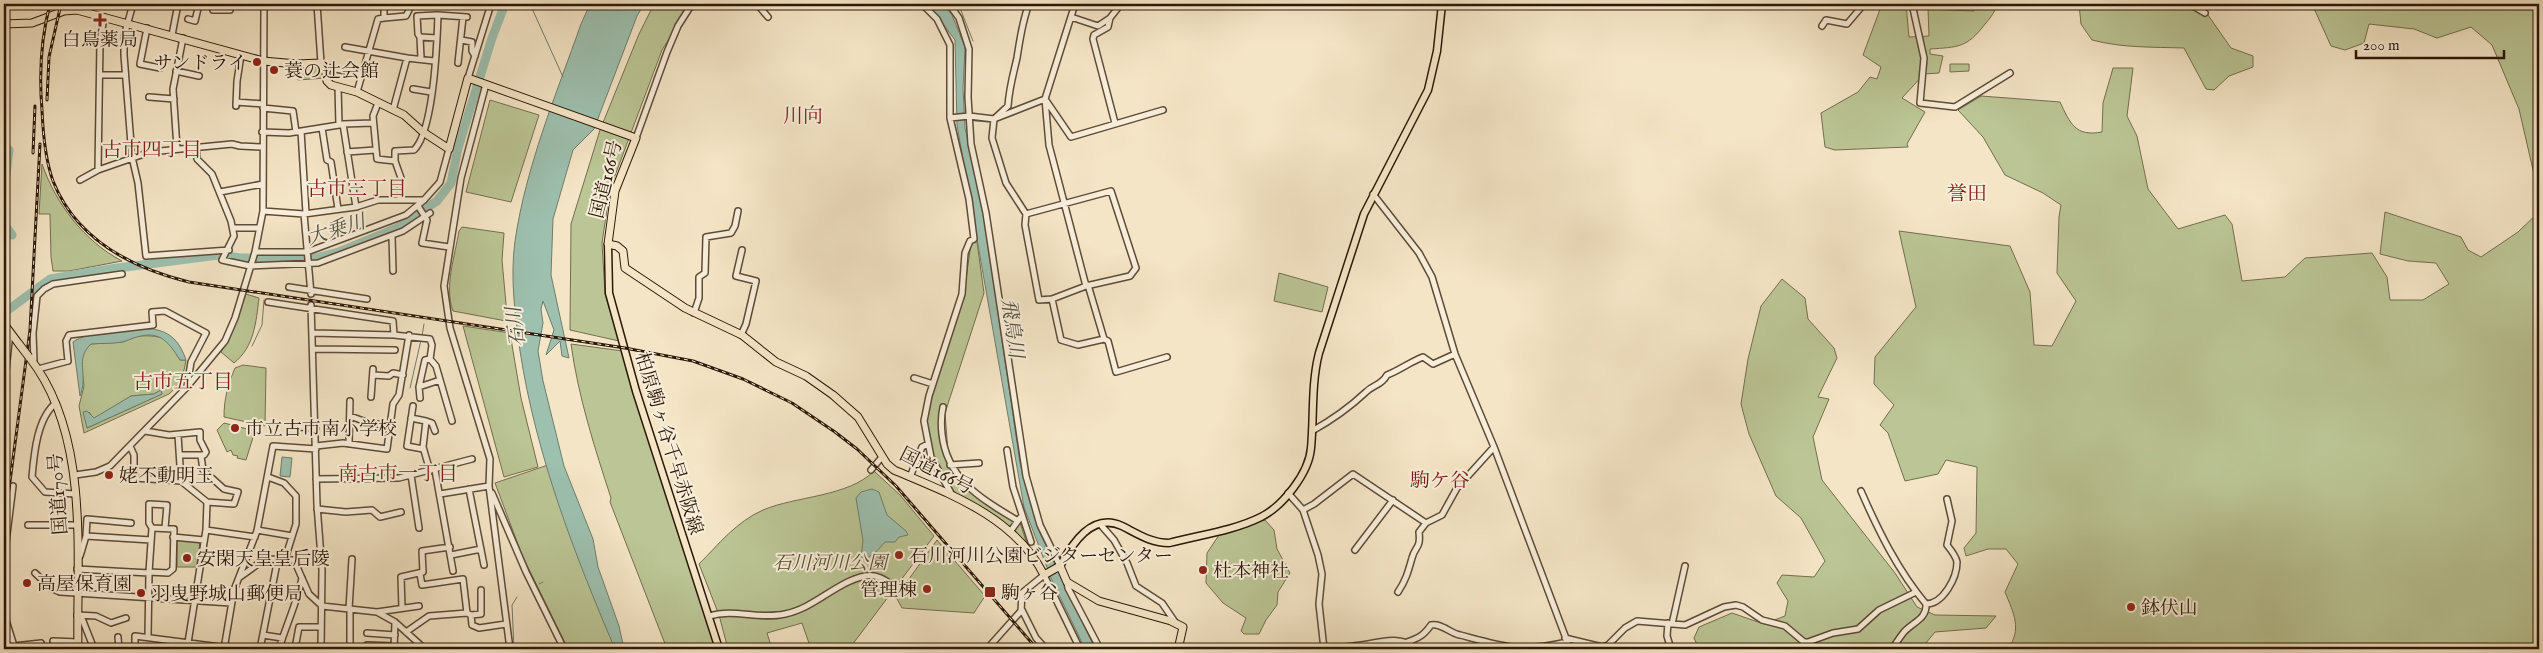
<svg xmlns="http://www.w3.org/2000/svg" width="2543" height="653" font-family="'IM FELL English','Noto Serif JP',serif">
<rect width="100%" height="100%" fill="#f4e5c6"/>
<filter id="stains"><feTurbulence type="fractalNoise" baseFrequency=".004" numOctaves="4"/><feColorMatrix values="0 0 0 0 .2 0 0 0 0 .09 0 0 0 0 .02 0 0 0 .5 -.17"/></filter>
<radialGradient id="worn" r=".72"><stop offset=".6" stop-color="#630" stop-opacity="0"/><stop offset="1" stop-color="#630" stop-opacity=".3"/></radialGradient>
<path fill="#bbc595" stroke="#746e4e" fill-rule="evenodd" d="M654,4h37l-29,46 -52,139 -8,54 3,51 14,47 -49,-11 1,-106 29,-94 39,-96z
M1882,4h24l3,33 20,-1 -1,-27 46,2 -1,-7h24c-2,8 -6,13 -12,20 -18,24 -27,23 -55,25v5l13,2 -4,17 -15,1 -22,24 23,14 -18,32 1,3 -73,3 -10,-3 -4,-34 37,-21 12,-15 7,2 4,-12 -18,-12z
M2079,4h170l-24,4 -20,-1 3,8 23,33 22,8v11l-24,9 -15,14 -8,-1 -22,-41c-31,-1 -62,0 -92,-8l-11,-16z
M2312,4h227v192l-20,-87 -27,-64 -21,-18 -34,11 -23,-9 -45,-5 -5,19 -19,7 -14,-4z
M320,64l3,3 2,11 -27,2 -1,-14z
M1950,64h19v7l-19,1z
M2113,68h20l-6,48 10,20 11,53 30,40 47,-14 7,9 10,57 43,-4 20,-19 67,-5 15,24 3,23h33l26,-16 -13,-21 -28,-2 -28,-7 5,-42 76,25 7,13 13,7 37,-25 21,-20v437h-531c14,-20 6,-35 -3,-57l13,-28 -12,-15h-18l-22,7 -2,-8 12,-15 1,-66 -31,-7 -8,14 -33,7 -17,-48 -8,-8 14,-20 -20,-21 1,-27 41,-50 -17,-76 111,15 20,46 4,53 18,1 24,-45 -19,-28 2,-56 2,-12 -18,-12 -38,-18 -22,-38 -25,-27 23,-14 79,6c10,21 15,35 42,30l1,-29z
M490,100l49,15 -28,87 -45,-10z
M42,164c14,40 42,77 80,97l-53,10h-16l-2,-14 -1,-43h-11z
M462,227l42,6 -2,27 5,55 -1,6 -53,-10c-9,-24 2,-55 6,-80z
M977,242l7,51 -39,120 3,39 18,34 52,31 9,27 -27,-25 -45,-26 -24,-40 -6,-33 39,-127 7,-49z
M1279,273l49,14 -6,25 -48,-11z
M1782,279l23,19 3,21 26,29 3,10 -19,39 11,2 -16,38 9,43 73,93 22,34 18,8 61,1 -10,12 -51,4 -14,17h-222l-5,-11 5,-11 33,-14 32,11 21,-8 3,-15 -11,-18 5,-8 32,2 11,-16 -24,-43 -25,-22 -27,-62 -8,-30 7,-45 13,-53z
M246,294l13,4c-3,25 -5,49 -25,65l-13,-11 8,-14z
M463,326l47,7 11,65 17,69 -34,10z
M138,336c27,-1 29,2 42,24h6c-2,14 -6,25 -17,34l-85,39 -5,-27 5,-20 -3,-24 2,-10 8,-8 32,-2zM161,390l1,4 -75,34 2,-16 5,7 37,-23 23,-2z
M571,344l52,7 93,298h-49l-57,-147 1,-4c-16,-49 -33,-102 -40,-154z
M243,365l23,3 -1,58 -41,-9c0,-18 4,-33 11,-49z
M224,423l31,8 -9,29 -9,-2 1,-2 -5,-1 -2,-5 -4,2 -10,-22z
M548,465l70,184h-50l-46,-94 -27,-72z
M874,471l26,24 34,41 -85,113h-38l-9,-26 -35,10 5,16h-44l-9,-34 -20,-51c20,-20 37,-42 64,-54 33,-14 85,-13 111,-39z
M1265,520l9,10 3,19 13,24 -12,19 -1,13 -11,15 -7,14h-15l-3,-3 5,-13 -23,-15 -17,-20 1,-30 14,-21z
M177,540l23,1 -3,26h-20z
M937,540l48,56 -11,17 -72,-5 -6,-11z"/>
<path fill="#9dc0af" stroke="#707d6c" d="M590,4h54l-7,12 -43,113 -21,21 -20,69 -2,56 18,83 -7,-2 -2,-15 -14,14 8,-25 -11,-29 -2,8 2,14 -5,28 5,30 21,85 29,73 5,28 21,59 5,23h-9c-41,-96 -79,-194 -95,-298 -5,-36 -10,-74 -5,-110 11,-75 41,-146 66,-217z
M928,4h15l9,11 13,32 -2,41 2,40 18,82 37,253 21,72 54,114h-10l-34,-71 -27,-71 -67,-382 -2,-85z
M153,329c18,3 27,13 33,31h-6c-11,-17 -19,-30 -43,-23 -5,1 -10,4 -15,5 -10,2 -21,1 -31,2 -17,16 -2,30 -11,52l-7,-54c13,-11 61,-12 80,-13z
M161,390l1,4 -75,34 -4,-16 4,-1 7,7 37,-22 23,-2z
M282,457l10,1 -2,19 -10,-1z
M872,489l7,3 8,23 19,16 2,4 -9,2 -4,5h-10l-9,10 -12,8 -3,-4 2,-15 -7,-43 5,-6z"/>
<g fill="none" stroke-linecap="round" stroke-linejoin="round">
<path stroke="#707d6c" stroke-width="1" d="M530,4l33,73
M961,4l-1,4 13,33
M975,121l13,1
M422,336l2,-12
M252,346l10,-21 2,-25
M410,388l11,-48
M539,584l4,-2
M514,649l-2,-44 5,-8"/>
<path stroke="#9dc0af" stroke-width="9" d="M4,191l5,-41
M4,224l8,11
M8,310l42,-31 60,-10 108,-14 23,3h74l24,-6 58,-24 40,-27 14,-18 7,-35 34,-110 13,-34"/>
<g stroke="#5e4b37" stroke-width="8">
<path id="minor" d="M133,4l-9,32v19l8,102 6,26 8,73 83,-6
M213,4v6h17
M317,4l4,59
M391,4l20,1
M757,4l11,13
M922,4l15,15 13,26v73l19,81 5,40 -4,2 -5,12 -3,41 -33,102 -5,25 7,36 21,38
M949,4l10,14 10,31 -1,48 3,47 15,69 40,263 14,49 20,41
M1075,4l-30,95 4,46 37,141
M1912,4l12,54 -4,45 35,4 55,-34
M2190,4l15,9
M436,15l-19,1 1,18 2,3 17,1
M1071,17l27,9 12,-8
M384,18l22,-2 6,-12
M188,19l7,2 4,-17
M1822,26l4,-6 21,4 17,-20
M147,28l-7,36 20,4
M172,35l6,-31
M420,37l1,21
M461,40l11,2v9l3,5
M345,47l62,11 27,3
M458,63l5,-46
M325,67l37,7
M176,71l23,5
M100,75h25
M468,78l23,-74
M486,84l-25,94 -17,108 6,42 40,131 -1,27 21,163
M338,87l1,38 4,-1 13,83
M413,89l18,3
M357,92l21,-73 6,-1v-14
M149,97l25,2
M1045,99l26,38 92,-27
M236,102l27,2
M378,103l-5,13 4,43 18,2
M236,106l1,-25 4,-26
M263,108l30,3 3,21
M393,110l14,-52
M950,118l19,-2 25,3 51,-20
M1115,123l-22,-84 1,-4 14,-8 2,-9 11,-14
M343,124l30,-1
M322,128l5,32 4,2 7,47
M301,131l5,82
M262,132l27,1 50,-8
M636,138l31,-86 11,-26 14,-22
M196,146l1,13 15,15 19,47 3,15 -12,24 28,6 68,-3 85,-32 27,-18
M177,148l-4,-59 10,-51
M347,152l28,-2
M98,170l2,-128 4,-25
M80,180l18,-10 52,-18 82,-8 8,2 22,1
M220,192l43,-8
M1373,194l46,59 13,24 23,77 39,93 76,202
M400,200l1,-22 -6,-17v-10l19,-1c20,-20 23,-105 24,-135l29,2
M418,206l9,14 -5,23 27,4
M263,211l41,3
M1026,214l85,-23 25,77 -6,8 -44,10 -34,13 -13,1 -14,-75 1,-11 -20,-31 -14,-45 2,-19 14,-13c1,-17 5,-31 9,-48 3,-19 5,-36 12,-54
M233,228h26
M392,236l1,35
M255,252l8,-41 1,-207
M289,287l78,12
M311,294l-7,-80 52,-7 22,-7h46
M1052,299l9,41 17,5 26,-6 -16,-54
M268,302l125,19 1,14 36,4 2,6 -2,14 6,7 16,55
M311,305l6,200 5,65 -1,79
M694,313l5,-15v-21l6,-4 1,-36 25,-4 4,-7 3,-15
M313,333l81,2
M741,335l5,-11 10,-43 -20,-5 6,-26
M1104,339l4,2 8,31 51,-15
M314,349l81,1
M34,362l-1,-29 4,-37 7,-7 9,-5 69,-10
M38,369l30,-8 -2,-20 3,-6 84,-10 -1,-13 13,-1 41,22 -15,29 -4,25
M373,375l16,1 4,-3 10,2
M914,378l19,6
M419,387l21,-7
M4,389l6,-57
M371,397l2,-28
M420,398l-1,-11 6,-27 5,-1
M56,403c-19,15 -22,51 -24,74l13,15 30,2
M413,406l-6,40 16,3
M943,407c-2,9 -2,18 -1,27 5,46 40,65 76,87
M350,416l19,7 21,3
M411,418l15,3 -3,26 7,24
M426,421l6,2 3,8
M297,427l19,1
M145,431l24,4 31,-3v8l6,12 -2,3h-23
M1312,431c20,-11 38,-24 54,-39 8,-8 15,-6 21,-17 13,-5 23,-13 36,-18l10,7 22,-10
M178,435l3,46
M349,444l1,-43
M130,446l4,9v23l47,3 26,21 -1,28 -19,119
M316,446l27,-3 44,6 6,-45 6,-9 10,-60
M1007,450l6,37 18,55
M201,456l2,14 21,19 14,3 -4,12 -27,-2
M950,465l29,-2
M435,470l18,101
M871,470l11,-13
M75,475l21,-3 14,-6 77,-79 38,-46 10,-23 20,-66h52l99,-37 18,-15 16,-18 9,-33
M411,475l8,53
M268,477l16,6 12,13v28l-11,35
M910,477l12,-30 6,-3
M316,479l83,-1 73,-19
M469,489l15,76
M1861,491c17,39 37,80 65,113 1,15 -13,18 -22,28 -4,5 -8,11 -12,17
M492,493l34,79 38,77
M1288,493l15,17 15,45 4,19 -3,30 5,45
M440,494l49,-8
M317,509l29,3 26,-2 8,7 21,-5
M1303,510l11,-6 39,-30 73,49
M1100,524l14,16 13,23 9,23 26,17 13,19
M28,525h48
M152,528l-3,-5v-19l18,1 -2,23
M206,530l49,7
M257,530l35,6
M1010,532l10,-14
M86,536l65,4
M173,537l31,3
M1355,550l38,-50
M451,555l30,-6
M80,556l6,-20 1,-17 44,4
M4,558l9,-72
M77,569l72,4
M35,573l16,15 9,4 171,11
M420,574l2,11 41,-6 4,34
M240,577l25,-18 29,1 15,34 13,12 55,6 18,10 30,27
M1067,582l1,6 32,61
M1398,592c8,-12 10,-20 14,-34 3,-12 9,-9 7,-26l7,-9 16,-8 15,-27 37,-41
M1926,604c17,0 31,-26 31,-42 -1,-6 -6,-12 -10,-17l5,-24 -5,-22
M402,608l-1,-31 22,-5 -1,-21 28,-4
M349,609l3,-50
M1022,610l14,28 10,11
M377,612l42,-6
M4,614l11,35
M77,615l19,1 15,7 15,-5
M471,615l10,-1v-24
M81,616l13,33
M709,616c26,-8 49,4 76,-2 30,-6 51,-32 80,-38 14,-3 24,7 34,14
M1668,623l-1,13 4,13
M1672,624l13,-58
M406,632l23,-16 38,-3 4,2 1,10 7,3 27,-4
M367,633l28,2
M263,635l19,3
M118,637l1,12
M148,637l1,-64v-1l3,-44 22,1 -1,40 -5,4 -19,-1
M1565,638l37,9 6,-2 17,-17 12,-7 48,4 39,-18 12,-2 7,2 19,13 23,6 19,16h4l25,-9 25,-4 21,-19 37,-18
M53,641l25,1
M1407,642c12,-4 17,-7 24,-17 10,-2 19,8 29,10 45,12 60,18 107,7
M296,643l3,-16h22
M367,645l27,1
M14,646l27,-3
M135,649v-13l101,13
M224,649l10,-59 23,-59 16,-85 43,3
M260,649l18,-91
M279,649c7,-24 18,-46 23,-71
M350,649v-40
M394,649l1,-27
M987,649l34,-38 1,-18 22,-18 36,74
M1337,649c12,-4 20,-3 31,-5 19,-4 34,-7 50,5"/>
</g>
<g stroke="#2c1807" stroke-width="9">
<path id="major" d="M608,244l1,49 27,98 83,258
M1060,566c12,-22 32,-54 62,-40 16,8 29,17 47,17 30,-8 64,-12 92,-26 22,-11 48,-44 50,-69 3,-31 0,-64 8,-95l45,-139 64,-124 9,-39 5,-47"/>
</g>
<g stroke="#2c1807" stroke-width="9">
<path id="highway" d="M4,24l28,-1 32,-12 13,-1 186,51 34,3 24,-1 4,4 2,14 4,4 26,7 47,23 19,17 26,17 19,-71 168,60 -21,53 -7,53 9,2 6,5 2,17 60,40 57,27 34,27 30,14 27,19 25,22 29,47 7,6c56,24 121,47 150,105l16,-9
M4,324l15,20
M29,357c62,78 47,199 49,292
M1060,566l7,16 32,19 72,20 12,6 -4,18 2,4"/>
</g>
<use href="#minor" stroke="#f8eeda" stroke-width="5"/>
<use href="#major" stroke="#f4e5c6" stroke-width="6"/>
<use href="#highway" stroke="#f4e5c6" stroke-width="7"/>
<g stroke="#2c1807" stroke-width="3">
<path id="rail" d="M50,4c-9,34 -11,70 -8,106 1,24 3,49 11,71 23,58 79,87 136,101l436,66 68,13 50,18 49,24 43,29 22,17 39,37 141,163
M47,100l2,-43 12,-53
M33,153l2,-47
M4,527l26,-197 10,-186"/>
</g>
<use href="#rail" stroke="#f8eeda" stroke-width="1" stroke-dasharray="4" stroke-linecap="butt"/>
<g stroke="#2c1807" stroke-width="9" stroke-linecap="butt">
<path id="highway-bridge" d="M19,344l10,13"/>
</g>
<use href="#highway-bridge" stroke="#f4e5c6" stroke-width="7"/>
</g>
<g fill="#8f2418" stroke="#f8eeda" stroke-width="2">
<path d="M97.5 12.5h5v5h5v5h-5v5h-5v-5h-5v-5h5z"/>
<circle cx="257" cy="62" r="5"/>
<circle cx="274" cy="70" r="5"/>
<circle cx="235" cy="428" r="5"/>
<circle cx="109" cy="475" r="5"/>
<circle cx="899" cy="555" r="5"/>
<circle cx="187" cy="558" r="5"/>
<circle cx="1203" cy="570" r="5"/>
<circle cx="27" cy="583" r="5"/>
<circle cx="927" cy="589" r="5"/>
<rect x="984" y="586" width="12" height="12" rx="2.5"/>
<circle cx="141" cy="593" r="5"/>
<circle cx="2131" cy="607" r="5"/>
</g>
<g text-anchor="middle" stroke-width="4" stroke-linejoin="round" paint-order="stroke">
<g font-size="19" fill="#2c1807" stroke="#f8eeda" text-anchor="start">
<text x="100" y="46" text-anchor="middle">白鳥薬局</text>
<text x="247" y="69" text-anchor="end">サンドライ</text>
<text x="284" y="77">蓑の辻会館</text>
<text x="245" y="435">市立古市南小学校</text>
<text x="119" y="482">姥不動明王</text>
<text x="909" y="562">石川河川公園ビジターセンター</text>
<text x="197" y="565">安閑天皇皇后陵</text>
<text x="1213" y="577">杜本神社</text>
<text x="37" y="590">高屋保育園</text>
<text x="917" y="596" text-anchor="end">管理棟</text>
<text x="1001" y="599">駒ヶ谷</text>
<text x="151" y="600">羽曳野城山郵便局</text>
<text x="2141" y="614">鉢伏山</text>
</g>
<g font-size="19" fill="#2c1807" stroke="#f8eeda">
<text transform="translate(605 179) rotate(-76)" y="7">国道166号</text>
<text transform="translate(670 443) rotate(73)" y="7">柏原駒ヶ谷千早赤阪線</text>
<text transform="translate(937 470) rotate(27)" y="7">国道166号</text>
<text transform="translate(57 494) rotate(-94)" y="7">国道170号</text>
</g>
<g font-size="19" font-style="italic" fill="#574c32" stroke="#f8eeda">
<text x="830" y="569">石川河川公園</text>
</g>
<g font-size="20" fill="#7a1f14" stroke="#f8eeda">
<text x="803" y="122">川向</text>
<text x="152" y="156">古市四丁目</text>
<text x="357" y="195">古市三丁目</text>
<text x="1967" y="200">誉田</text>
<text x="183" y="388">古市五丁目</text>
<text x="398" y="480">南古市一丁目</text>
<text x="1440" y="487">駒ケ谷</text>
</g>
<g font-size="20" font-style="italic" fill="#545342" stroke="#f8eeda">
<text transform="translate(336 229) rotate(-17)" y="7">大乗川</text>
<text transform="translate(515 327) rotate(-97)" y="7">石川</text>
<text transform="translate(1013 328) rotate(82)" y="7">飛鳥川</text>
</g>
</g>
<rect width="2543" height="653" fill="none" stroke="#f4e5c6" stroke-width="20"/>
<rect x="5" y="5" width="2533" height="643" fill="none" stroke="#2c1807" stroke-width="2.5"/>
<rect x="10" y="10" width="2523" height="633" fill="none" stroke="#2c1807"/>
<path d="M2356 50v8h148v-8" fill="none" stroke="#2c1807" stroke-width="2.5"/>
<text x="2363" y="50" font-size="15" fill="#2c1807" stroke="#f8eeda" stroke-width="4" paint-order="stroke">200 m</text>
<rect width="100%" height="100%" filter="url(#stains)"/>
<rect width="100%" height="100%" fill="url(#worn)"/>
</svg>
